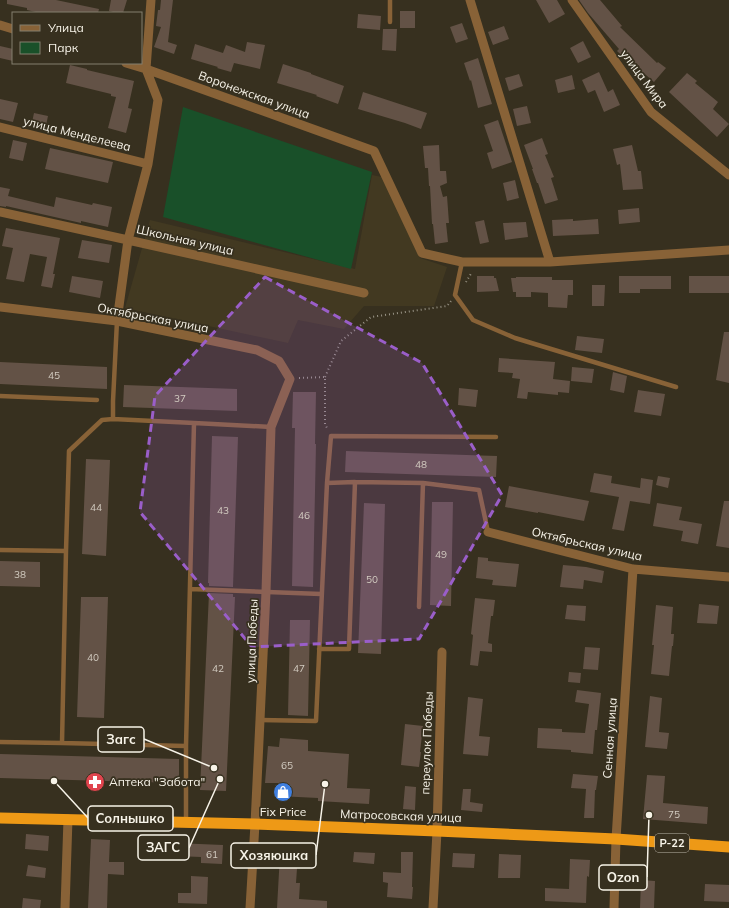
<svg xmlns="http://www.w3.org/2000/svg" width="729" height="908" font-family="Mulish,sans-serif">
<rect width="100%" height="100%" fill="#37301f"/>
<path fill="#423921" d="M372,175l10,2 38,81 27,9 -13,39h-70l-20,23 -46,-9 -10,23 -163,-35 25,-88 205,49z"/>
<path fill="#195029" d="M183,107l189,65 -21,97 -188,-52z"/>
<path fill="#635246" d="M7,0h49l43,9 -1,4h-58l-13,-3v-2l-20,-4z
M111,0h16l-4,13h-6l-8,-2z
M161,0h12l-5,42 9,3 -3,9 -20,-7 7,-20 -5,-1 2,-16h2z
M536,0h21l8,14 -16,9z
M579,0h21l22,26 -2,1 37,36 1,-1 8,6 -12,14 -15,-13 -2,1 -20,-19 2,-2 -31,-36z
M400,11h15v17h-15z
M358,14l23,2 -1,14 -23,-2z
M462,23l6,16 -12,4 -6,-16z
M504,26l5,13 -16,6 -5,-13z
M383,29h14l-1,22 -14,-1z
M583,41l8,16 -13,6 -8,-15z
M247,42l18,3 -5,24 -26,-6 -3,9 -14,-4 1,-1 -27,-8 4,-15 28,9 3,-8 19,7z
M0,46l13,3v12l-13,-3z
M478,58l14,46 -14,4 -7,-28 -1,1 -6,-18z
M283,64l28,9v1l33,12 -6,18 -22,-8 1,-1 -40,-12z
M70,65l17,4v1l47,11 -6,27 4,1 -6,24 -18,-5 8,-31 -5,-1v-2l-45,-11z
M599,72l9,20 5,-3 7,16 -16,7 -9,-22 -7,3 -6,-13z
M687,73l10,8 -2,2 23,19 -5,7 16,15 -12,13 -48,-45z
M519,74l4,12 -14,5 -4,-13z
M572,75l3,14 -17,4 -3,-13z
M363,92l64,21 -6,16 -16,-6 -47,-14z
M0,99l18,4 -5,19 -13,-3z
M527,106l4,17 -14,3 -4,-17z
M34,113l14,3 -3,14 -14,-3z
M498,120l14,42 -20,7 -5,-16 6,-2 -9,-26z
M542,138l6,16 -3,1 9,22 -3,1 7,22 -13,4 -7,-21h-1l-5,-14h1l-9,-24z
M13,140l14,3 -4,18 -14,-3z
M439,145l1,26h6l1,12 -7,3 3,11 4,-1 2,27h-3l2,19 -13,2 -2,-20h-1l-2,-38h-1l-1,-18h-3l-2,-22z
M632,145l6,26h3l2,18 -20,1 -3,-26 -3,1 -4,-16z
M50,148l63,14 -5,21 -63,-14z
M515,180l4,18 -12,3 -4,-18z
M0,187l10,2 -2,7 46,11 2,-10 36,8 1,-2 19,4 -4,20 -27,-6v2l-75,-17v1l-6,-1z
M639,208l1,14 -21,2 -1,-14z
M573,219v2l25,-2 1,15 -46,2 -1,-16z
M484,220l5,22 -9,2 -5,-22z
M526,222l2,15 -23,3 -2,-17z
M6,228l54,10 -7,36h2l-3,14 -11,-2 6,-29 -17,-3 -6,28 -18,-3 7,-31 -11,-2z
M82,240l30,5 -3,18 -31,-5z
M72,276l31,5 -3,17 -31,-6z
M477,276h17v2h2l3,13 -22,1z
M619,276h52v13h-31v4h-21z
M689,276h40v17h-40z
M516,277h36v3h21v15h-5l-1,13 -19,-1v-14l-17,-1v5h-15v-5h-3l-2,-14h5z
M592,285h13l-1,21h-12z
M724,332h5v51l-13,-3z
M577,336l27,3 -2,14 -27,-3z
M499,358l56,4 -2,17 17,2 -1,12 -11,-1v3l-30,-3 -1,7 -10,-1 3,-19 -8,-1 1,-5 -15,-1z
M0,362l107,5v22l-107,-5z
M572,367l22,2 -2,14 -21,-2z
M613,372l14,4 -3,17 -14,-3z
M124,385l113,4v22l-114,-4z
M459,388l19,2 -2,17 -18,-2z
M638,390l27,4 -4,22 -27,-4z
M293,392h23l-1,52h1l-3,143 -21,-1 3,-158h-3z
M212,436l26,1 -5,150 -24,-1v-3h-1z
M346,451l151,5 -1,21 -151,-5z
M86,459l24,1 -4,96 -24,-2z
M594,473l18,3 -1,7 29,5 1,-10 12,2 -3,24 -20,-3 -6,30 -12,-2 7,-32 -29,-5z
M658,476l12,2 -2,10 -12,-3z
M509,486l80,15 -5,20 -46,-9v1l-33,-6z
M724,501h5v47l-13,-2z
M432,502h21l-2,104 -21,-1z
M364,503l21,1 -4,150 -23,-1z
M657,503l25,4 -3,13 23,4 -4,20 -17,-3 2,-10 -30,-5z
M478,557l10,1v3l31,3 -3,23 -24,-2 1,-5 -17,-2z
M0,561l40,1v25l-40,-1z
M563,565l23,2 18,4 -2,12 -18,-3 -1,9 -23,-2z
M209,593l24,1v3h2l-9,194 -26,-1z
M81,597h27l-4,121 -27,-1z
M475,598l20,2 -2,16h-2l-3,27 4,1v8l-12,-1 -2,15 -8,-1 3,-30 -2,-1z
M699,604l20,2 -2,18 -20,-1z
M567,605l19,1 -1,15 -20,-2z
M656,605l17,2 -2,27h3l-1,12h-1l-3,30 -18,-2 3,-29h-2z
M290,620h20l-2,96 -20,-1z
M585,647l15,1 -2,22 -15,-1z
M569,672l12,1 -1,10 -12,-1z
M577,690l24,3 -4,37h-2l-2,24 -22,-2v-2l-34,-2 1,-20 24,1v3l23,1 4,-29 -14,-2z
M650,696l12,2 -3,34 10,1 -2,16 -22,-2z
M468,697l15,2 -4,37 11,1 -2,19 -25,-2z
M405,724l18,2 -3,26h1l-2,15 -18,-2z
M280,738l28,2v11l41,3 -2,34 23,1 -1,15 -51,-3v-3l-40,-2v-13h-13l3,-37 11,1z
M0,754l179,5v24l-179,-5z
M573,774l25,2 -2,14h-1l-1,28h-10l2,-29 -15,-1z
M647,775l18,1 -2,27 45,4 -1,17 -64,-5z
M405,786l11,1 -1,23 -12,-1z
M463,789h8l-1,13 13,2 -1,8 -21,-2z
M26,834l23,2 -1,15 -23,-2z
M91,839l19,1 -1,22h15v13l-16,-1 -1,34h-19z
M152,842l71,3 -1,19 -21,-1v-6l-50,-2z
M354,852l21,1 -1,11 -21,-2z
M401,852h12l-1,35h1l-1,12 -25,-2 1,-14 -5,-1v-10l18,1z
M453,853l22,1 -1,14 -22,-1z
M280,854h18l-2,29h4l-1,16 28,2v7h-50z
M499,854l22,1 -1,23h-22z
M570,859l20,1 -1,17 -2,-1 -1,27 -41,-2v-13l24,1z
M28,865l18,3 -1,10 -19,-2z
M191,876l17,1 -1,27 -29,-1v-10h13z
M641,880l14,1 -1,27h-14z
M705,884l24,1v17l-25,-1z
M23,898l18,2 -1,8h-18z"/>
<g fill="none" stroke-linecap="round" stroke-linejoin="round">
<path stroke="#989385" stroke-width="2" stroke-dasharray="1 3" stroke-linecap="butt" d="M466,282l6,-10
M325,377l16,-36 30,-24 76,-11 4,-5
M299,378l26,-1v47l3,6"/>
<path stroke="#886237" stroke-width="4.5" d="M390,22v-22
M462,262l-7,33 18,25 42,18 161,49
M0,396l97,4
M113,419v-18l4,-80
M194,423l77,4
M327,483l28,-1
M0,550l66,1 3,-100 33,-31 11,-1 81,4 -8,323 -124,-3 -62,-1
M190,589l131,5
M419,607l4,-124
M319,649h30l6,-167 68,1 56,7 9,42
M260,720l56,1 11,-238 4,-47 165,1
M62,743l4,-192
M186,822v-76"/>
<path stroke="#886237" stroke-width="9" d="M470,0l80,262
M572,0l79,112 78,63
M0,25l13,4
M126,63l20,6 228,82 48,102 40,9h88l179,-12
M0,127l148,37
M0,212l128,28 236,53
M0,307l117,14 140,29 22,11 11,18 -19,48 -5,165 -6,128 -5,104 -5,84
M117,321l11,-81 20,-76 10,-64 -12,-31 5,-69
M488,532l145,37 96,8
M65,908l3,-89
M433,908l4,-77 5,-179
M614,908l2,-69 17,-270"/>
<path stroke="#ee9916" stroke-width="11" d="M0,818l255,6 182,7 179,8 113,8"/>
</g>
<path fill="#9a5ec9" fill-opacity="0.2" stroke="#9a5ec9" stroke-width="3" stroke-dasharray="8 5" stroke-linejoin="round" d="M265,277l157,86 80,132 -83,144 -167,8 -112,-135 15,-116z"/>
<defs>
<g id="pharmacy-disc" transform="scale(1)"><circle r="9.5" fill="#e0444e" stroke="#37301f"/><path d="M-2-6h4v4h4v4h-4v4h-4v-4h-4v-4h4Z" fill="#fff"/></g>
<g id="shop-disc" transform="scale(1)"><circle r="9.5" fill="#3f7fe0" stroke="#37301f"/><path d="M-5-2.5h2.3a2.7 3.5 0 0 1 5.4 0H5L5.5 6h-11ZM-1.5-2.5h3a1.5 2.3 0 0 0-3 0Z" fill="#fff"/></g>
</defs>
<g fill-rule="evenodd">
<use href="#pharmacy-disc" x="95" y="782"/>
<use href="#shop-disc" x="283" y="792"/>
</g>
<g text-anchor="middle" stroke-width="3.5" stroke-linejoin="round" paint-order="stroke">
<g font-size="10" fill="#d2cbc0">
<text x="54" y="379">45</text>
<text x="180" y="402">37</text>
<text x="421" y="468">48</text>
<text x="96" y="511">44</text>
<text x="223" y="514">43</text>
<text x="304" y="519">46</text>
<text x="441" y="558">49</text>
<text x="20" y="578">38</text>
<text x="372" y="583">50</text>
<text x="93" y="661">40</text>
<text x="218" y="672">42</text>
<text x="299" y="672">47</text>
<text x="287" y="769">65</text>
<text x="674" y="818">75</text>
<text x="212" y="858">61</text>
</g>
<rect fill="#37301f" stroke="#bdb8ac" stroke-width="1" x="655" y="834" width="34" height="18" rx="3"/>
<g font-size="11" font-weight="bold" fill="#f7f3e8">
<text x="672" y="847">Р-22</text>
</g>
<g font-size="12" fill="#f7f3e8" stroke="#37301f">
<text transform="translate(644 79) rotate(53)" y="4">улица Мира</text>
<text transform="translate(254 95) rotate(20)" y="4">Воронежская улица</text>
<text transform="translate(77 134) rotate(14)" y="4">улица Менделеева</text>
<text transform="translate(185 240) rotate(13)" y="4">Школьная улица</text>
<text transform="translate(153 318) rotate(11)" y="4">Октябрьская улица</text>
<text transform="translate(587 544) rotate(13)" y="4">Октябрьская улица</text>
<text transform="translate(252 641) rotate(-88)" y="4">улица Победы</text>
<text transform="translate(610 738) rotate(-86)" y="4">Сенная улица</text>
<text transform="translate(427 743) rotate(-88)" y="4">переулок Победы</text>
<text transform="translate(401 816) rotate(2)" y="4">Матросовская улица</text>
</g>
<g font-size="12" fill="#f7f3e8" stroke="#37301f" text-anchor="start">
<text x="109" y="786">Аптека "Забота"</text>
<text x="283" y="816" text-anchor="middle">Fix Price</text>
</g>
</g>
<path fill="none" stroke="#f7f3e8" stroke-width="1.5" d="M214 768L144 739M54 781L88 818M220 779L189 848M325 784L316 855M649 815L647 877"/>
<g fill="#f7f3e8" stroke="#37301f" stroke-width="1.5">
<circle cx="214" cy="768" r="4"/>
<circle cx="54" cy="781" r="4"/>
<circle cx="220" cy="779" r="4"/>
<circle cx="325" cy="784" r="4"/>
<circle cx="649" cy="815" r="4"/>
</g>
<g fill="#37301f" stroke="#f7f3e8" stroke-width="1.5">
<rect x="98" y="727" width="46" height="25" rx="4"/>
<rect x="88" y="806" width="85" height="25" rx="4"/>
<rect x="138" y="835" width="51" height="25" rx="4"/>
<rect x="231" y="843" width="85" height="25" rx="4"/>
<rect x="599" y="865" width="48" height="25" rx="4"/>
</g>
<g font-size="13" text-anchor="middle" font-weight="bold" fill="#f7f3e8">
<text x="121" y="744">Загс</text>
<text x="130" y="823">Солнышко</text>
<text x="163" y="852">ЗАГС</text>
<text x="274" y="860">Хозяюшка</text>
<text x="623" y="882">Ozon</text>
</g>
<rect x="12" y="12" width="130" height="52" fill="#37301f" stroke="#847e6f"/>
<rect x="20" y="25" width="20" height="6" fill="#886237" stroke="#847e6f"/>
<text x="48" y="32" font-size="12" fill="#f7f3e8">Улица</text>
<rect x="20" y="42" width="20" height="12" fill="#195029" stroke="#847e6f"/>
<text x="48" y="52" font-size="12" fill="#f7f3e8">Парк</text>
</svg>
